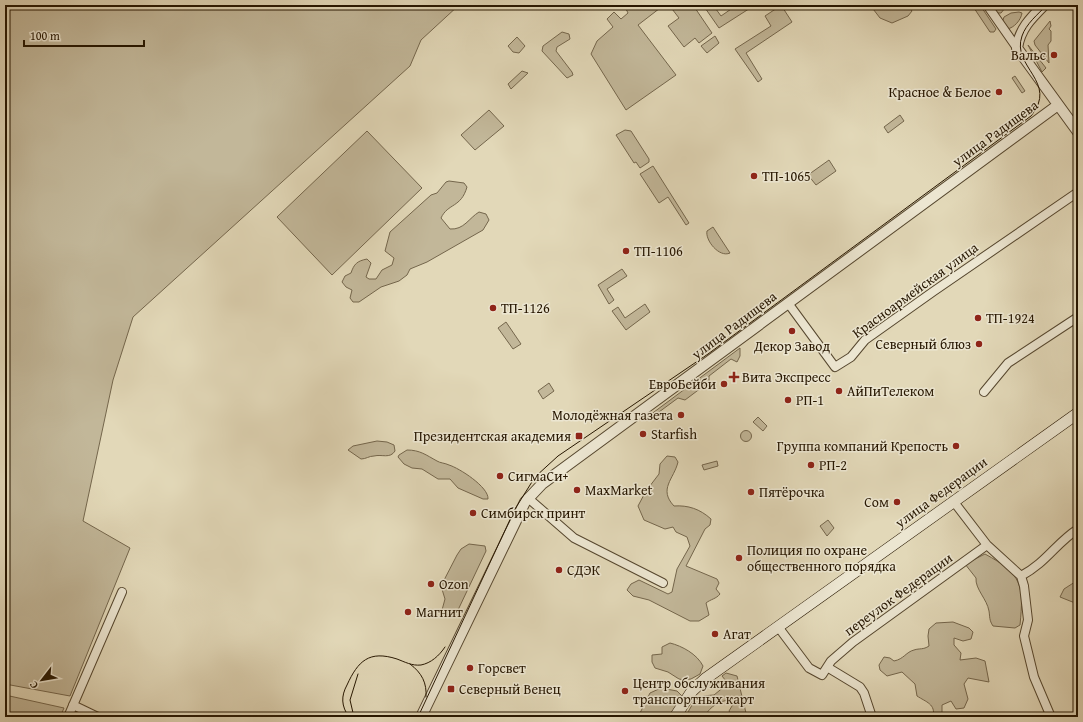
<svg xmlns="http://www.w3.org/2000/svg" width="1083" height="722" font-family="'Gentium Book Plus',serif">
<rect width="100%" height="100%" fill="#e2d8b8"/>
<filter id="stains"><feTurbulence type="fractalNoise" baseFrequency=".005" numOctaves="4"/><feColorMatrix values="0 0 0 0 .2 0 0 0 0 .09 0 0 0 0 .02 0 0 0 .5 -.17"/></filter>
<radialGradient id="worn" r=".72"><stop offset=".6" stop-color="#630" stop-opacity="0"/><stop offset="1" stop-color="#630" stop-opacity=".3"/></radialGradient>
<path fill="#c2b799" stroke="#74664c" d="M5,5h454l-38,35 -11,26 -277,251 -20,63 -30,141 47,27 -60,148 -65,-12z
M624,5h40l-26,20 38,50 -50,35 -35,-56 6,-13 16,-14 -6,-8 7,-7 7,7 7,-6z
M669,5h24l19,28 -13,10 -4,-5 -11,9 -16,-21 11,-8z
M703,5h10l8,11 16,-11h18l-36,23z
M775,5h6l11,17 -46,31 16,26 -4,3 -23,-33 36,-23 -6,-10 12,-8z
M870,5h38l4,6 -4,5 -16,7 -12,-5z
M972,5h8l16,24 -2,3h-4z
M989,5h15l1,3 -4,5h-3z
M1019,12l3,1c-1,7 -8,15 -15,16l-5,-6 2,-6 7,-4z
M1050,21l1,5 -2,3 2,2v10l-3,4 1,18 -14,-18 -1,-4z
M562,32l7,2 1,5 -13,8 -1,4 16,21 1,3 -6,3 -25,-27 1,-5z
M715,36l4,7 -12,10 -6,-7z
M517,37l8,9 -6,7 -6,-1 -5,-6z
M1028,45l18,23 -4,4z
M522,71l6,2 -17,16 -3,-5z
M1015,76l10,15 -3,2 -10,-15z
M489,110l15,16 -29,24 -14,-15z
M900,115l4,6 -16,12 -4,-6z
M625,130l6,1 18,28v3l-9,6 -4,-6 -2,1 -18,-28z
M367,131l55,57 -90,87 -55,-58z
M829,160l7,11 -20,14 -8,-10z
M653,166l36,57 -3,2 -18,-28 -9,6 -19,-29z
M449,181l15,2 3,4c-6,21 -19,16 -26,31l9,11c14,1 19,-11 29,-17l7,2 3,6 -6,10 -56,32 -17,7 -3,6 -8,6 -18,6 -22,15h-6l-3,-4 2,-8 -6,-3 -4,-5 3,-6 6,-3c3,-9 6,-12 16,-14l4,4 -5,14 3,2h7l6,-9 10,-5 2,-7 -9,-7 5,-19 41,-37 6,-2 9,-11z
M713,227l17,26c-11,5 -25,-13 -23,-22z
M622,269l5,7 -20,13 7,11 -5,4 -11,-19z
M645,304l5,8 -24,18 -14,-19 6,-4 7,11z
M506,322l15,22 -8,5 -15,-21z
M740,348v8l-3,6 -6,-3 -22,17v6l-24,18 -7,-2 -19,14v7l-5,1 -4,-5z
M549,383l5,8 -11,8 -5,-8z
M758,417l9,9 -4,5 -10,-9z
M740.5 436a5.5 5.5 0 1 1 11 0a5.5 5.5 0 1 1-11 0Z
M377,441l10,1 7,3 1,6c-5,8 -13,3 -21,5 -5,0 -8,3 -13,3l-13,-9 5,-4z
M407,450c13,0 19,5 30,11 3,2 8,2 12,4 10,3 40,22 39,34h-5l-25,-11 -8,-9h-12l-16,-10 -10,-1 -8,-4 -6,-7 1,-2z
M667,456l8,1 3,5c-4,17 -20,27 -4,44 14,-1 26,3 37,13l-1,6 -5,4 -19,37 31,13 2,4 -3,6 4,5c-4,5 -9,5 -14,9l3,12 -10,6h-9l-41,-21 -16,-4 -6,-6 4,-6 8,-4 29,14 4,-2 5,-23 13,-23 -3,-9 -11,-5 -3,-5 -8,2 -21,-9 -6,-14 8,-15 13,-17 1,-10z
M717,461l1,5 -14,4 -2,-5z
M828,520l6,8 -7,8 -7,-10z
M469,544l16,2 1,5 -28,59 -6,5h-5l-5,-5 3,-11 -4,-13 16,-31 4,-6z
M985,554c37,20 39,31 35,71l-5,3 -22,-2c-4,-6 -3,-9 -4,-15 -2,-12 -14,-22 -13,-33l-11,-14z
M1078,580v21l-3,2 -15,-6 4,-8z
M953,622l16,6 4,4 -2,7 -8,2 -9,-3v7l7,8 -1,7 16,-2 9,3 4,21 -21,-4 -4,6 4,15 -4,9 -8,1 -5,-8 -9,4v12h-9c3,-13 -7,-15 -16,-21l-2,-12 -13,-12 -15,4 -7,-6 -1,-5 5,-8 6,1 4,3c10,-2 12,-9 20,-11 6,-2 9,0 15,-4l-1,-10 1,-7 7,-6z
M670,643c12,3 27,11 33,23l-3,8 -9,5 -7,1 -5,-1 -11,-7 -13,-4 -3,-6v-7l10,-1v-7z
M726,673l11,3 10,41c-8,0 -15,2 -18,-6l6,-10 -2,-2c-13,2 -22,6 -29,18h-19c10,-16 9,-21 29,-22l11,-9 1,-5 -4,-5z
M661,688l16,3 5,5 -9,21h-35l12,-24z
M5,695l59,13 -4,9h-55z"/>
<g fill="none" stroke-linecap="round" stroke-linejoin="round">
<g stroke="#55462e" stroke-width="10">
<path id="minor" d="M987,5l30,43
M788,303l47,64 16,-10 14,-17 69,-49 144,-99
M984,392l24,-29 70,-46
M528,498l46,40 89,45
M954,502l33,43 34,31 3,10 4,34 -4,16 10,41 17,40
M1021,576c26,-14 35,-33 57,-47
M779,628l30,40 13,7 9,-14 22,-19 134,-97
M827,667l33,20 4,6 8,24
M73,705l25,12
M68,717l54,-125"/>
</g>
<g stroke="#55462e" stroke-width="12">
<path id="tertiary" d="M1044,5c-14,14 -24,24 -27,43l61,84
M421,717l104,-215 17,-18 516,-379"/>
</g>
<g stroke="#261600" stroke-width="12">
<path id="secondary" d="M675,717l17,-26 13,-12 373,-266"/>
</g>
<use href="#minor" stroke="#ece6d1" stroke-width="8"/>
<use href="#tertiary" stroke="#ece6d1" stroke-width="10"/>
<use href="#secondary" stroke="#ece6d1" stroke-width="11"/>
<path stroke="#261600" stroke-width="1" d="M410,664c12,9 17,19 16,33
M349,717c-8,-11 -8,-21 -2,-32 11,-24 22,-35 50,-26 8,3 15,7 24,6 10,-2 18,-9 24,-18
M354,717l-4,-17 8,-26
M418,717l97,-208 20,-32 23,-21 150,-102 323,-238c28,-34 -20,-49 -9,-80 4,-12 16,-22 25,-31"/>
</g>
<g fill="#8f2418" stroke="#ece6d1" stroke-width="1.5">
<circle cx="1054" cy="55" r="4"/>
<circle cx="999" cy="92" r="4"/>
<circle cx="754" cy="176" r="4"/>
<circle cx="626" cy="251" r="4"/>
<circle cx="493" cy="308" r="4"/>
<circle cx="978" cy="318" r="4"/>
<circle cx="792" cy="331" r="4"/>
<circle cx="979" cy="344" r="4"/>
<path d="M732 371h4v4h4v4h-4v4h-4v-4h-4v-4h4z"/>
<circle cx="724" cy="384" r="4"/>
<circle cx="839" cy="391" r="4"/>
<circle cx="788" cy="400" r="4"/>
<circle cx="681" cy="415" r="4"/>
<circle cx="643" cy="434" r="4"/>
<rect x="575" y="432" width="8" height="8" rx="2"/>
<circle cx="956" cy="446" r="4"/>
<circle cx="811" cy="465" r="4"/>
<circle cx="500" cy="476" r="4"/>
<circle cx="577" cy="490" r="4"/>
<circle cx="751" cy="492" r="4"/>
<circle cx="897" cy="502" r="4"/>
<circle cx="473" cy="513" r="4"/>
<circle cx="739" cy="558" r="4"/>
<circle cx="559" cy="570" r="4"/>
<circle cx="431" cy="584" r="4"/>
<circle cx="408" cy="612" r="4"/>
<circle cx="715" cy="634" r="4"/>
<circle cx="470" cy="668" r="4"/>
<rect x="447" y="685" width="8" height="8" rx="2"/>
<circle cx="625" cy="691" r="4"/>
</g>
<g text-anchor="middle" stroke-width="3" stroke-linejoin="round" paint-order="stroke">
<g font-size="14" fill="#261600" stroke="#ece6d1" text-anchor="start">
<text x="1046" y="60" text-anchor="end">Вальс</text>
<text x="991" y="97" text-anchor="end">Красное &amp; Белое</text>
<text x="762" y="181">ТП-1065</text>
<text x="634" y="256">ТП-1106</text>
<text x="501" y="313">ТП-1126</text>
<text x="986" y="323">ТП-1924</text>
<text x="971" y="349" text-anchor="end">Северный блюз</text>
<text x="792" y="351" text-anchor="middle">Декор Завод</text>
<text x="742" y="382">Вита Экспресс</text>
<text x="716" y="389" text-anchor="end">ЕвроБейби</text>
<text x="847" y="396">АйПиТелеком</text>
<text x="796" y="405">РП-1</text>
<text x="673" y="420" text-anchor="end">Молодёжная газета</text>
<text x="651" y="439">Starfish</text>
<text x="571" y="441" text-anchor="end">Президентская академия</text>
<text x="948" y="451" text-anchor="end">Группа компаний Крепость</text>
<text x="819" y="470">РП-2</text>
<text x="508" y="481">СигмаСи+</text>
<text x="585" y="495">MaxMarket</text>
<text x="759" y="497">Пятёрочка</text>
<text x="889" y="507" text-anchor="end">Сом</text>
<text x="481" y="518">Симбирск принт</text>
<text x="747" y="555">Полиция по охране<tspan x="747" dy="16">общественного порядка</tspan></text>
<text x="567" y="575">СДЭК</text>
<text x="439" y="589">Ozon</text>
<text x="416" y="617">Магнит</text>
<text x="723" y="639">Агат</text>
<text x="478" y="673">Горсвет</text>
<text x="633" y="688">Центр обслуживания<tspan x="633" dy="16">транспортных карт</tspan></text>
<text x="459" y="694">Северный Венец</text>
</g>
<g font-size="14" fill="#261600" stroke="#ece6d1">
<text transform="translate(995 133) rotate(-36)" y="5">улица Радищева</text>
<text transform="translate(915 290) rotate(-36)" y="5">Красноармейская улица</text>
<text transform="translate(734 325) rotate(-37)" y="5">улица Радищева</text>
<text transform="translate(941 492) rotate(-36)" y="5">улица Федерации</text>
<text transform="translate(898 594) rotate(-36)" y="5">переулок Федерации</text>
</g>
</g>
<rect width="1083" height="722" fill="none" stroke="#e2d8b8" stroke-width="20"/>
<rect x="6" y="6" width="1071" height="710" fill="none" stroke="#261600" stroke-width="2"/>
<rect x="10" y="10" width="1063" height="702" fill="none" stroke="#261600"/>
<g transform="translate(42 680) rotate(239)" stroke="#ece6d1" stroke-width="3" paint-order="stroke">
<path d="M0-3L7 15L0 10L-7 15Z" fill="#261600"/>
<text y="-6" font-size="11" font-weight="bold" text-anchor="middle" fill="#261600">С</text>
</g>
<path d="M24 40v6h120v-6" fill="none" stroke="#261600" stroke-width="2"/>
<text x="30" y="40" font-size="12" fill="#261600" stroke="#ece6d1" stroke-width="3" paint-order="stroke">100 m</text>
<rect width="100%" height="100%" filter="url(#stains)"/>
<rect width="100%" height="100%" fill="url(#worn)"/>
</svg>
